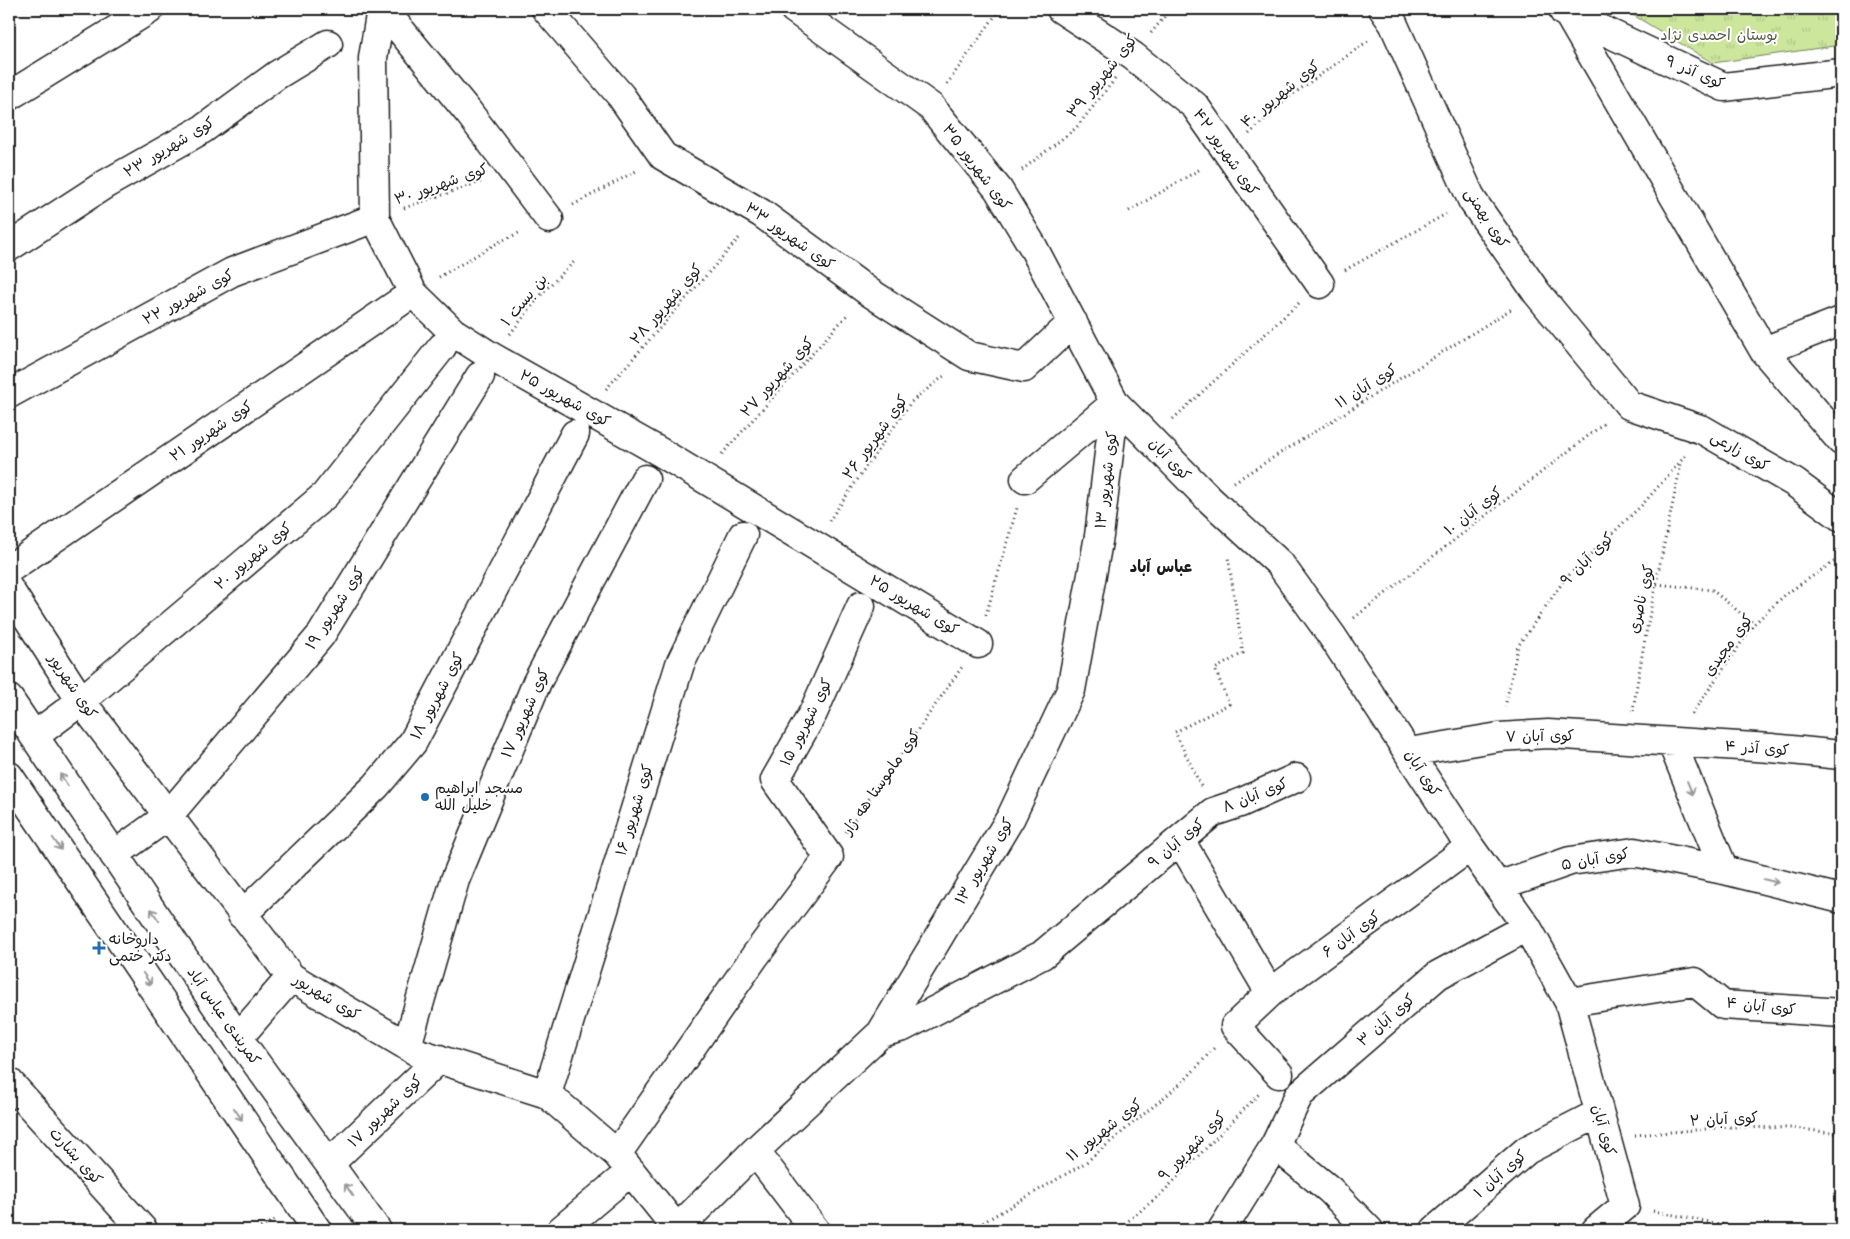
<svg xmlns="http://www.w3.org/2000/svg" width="1850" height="1239" font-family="Kalam,'Playpen Sans Arabic',sans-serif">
<defs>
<pattern id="park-tufts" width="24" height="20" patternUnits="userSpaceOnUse" patternTransform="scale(1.25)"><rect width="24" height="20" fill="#cce69c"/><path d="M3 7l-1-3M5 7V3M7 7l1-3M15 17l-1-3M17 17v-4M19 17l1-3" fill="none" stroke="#afc586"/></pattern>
</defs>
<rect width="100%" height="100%" fill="#fff"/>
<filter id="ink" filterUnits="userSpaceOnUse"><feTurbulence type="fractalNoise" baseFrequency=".02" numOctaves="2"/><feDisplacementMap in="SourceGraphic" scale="10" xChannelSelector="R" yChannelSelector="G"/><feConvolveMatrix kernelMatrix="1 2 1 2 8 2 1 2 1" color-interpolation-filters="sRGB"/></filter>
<g filter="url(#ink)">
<path fill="url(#park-tufts)" stroke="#74815c" d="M1623,9h218v36l-128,18z"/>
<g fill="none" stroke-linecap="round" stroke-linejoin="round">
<g stroke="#1c1c1c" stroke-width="31">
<path id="minor" d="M381,9l-8,49 2,160 38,75 40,39 39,25 168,95 318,192
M383,9l86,104 80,106
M546,9l75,87 42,60 98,57 108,79 100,64 55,12 49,-46
M794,9l137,98 67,82 34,56 83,158 93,95 72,66 52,72 138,211 57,80 42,75 56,204 -29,24
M1061,9l72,47 62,50 125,178
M1383,9l10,14 79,177 65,93 92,112 74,25 92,53 46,34
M1564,12l160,75 117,-14
M1568,14l196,337 77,90
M9,96l141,-87
M9,247l95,-62 99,-56 74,-54 51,-31
M1764,351l77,-30
M9,394l223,-122 143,-54
M1025,479l90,-76
M9,569l404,-276
M9,589l72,112 210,276 128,76 128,41 70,60 61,76
M34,736l47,-35 244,-206 117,-148
M1672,743l52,127
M1409,752l90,-15 49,-3 223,14 70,7
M1180,840l90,153
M114,855l54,-39 153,-181 159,-259
M1498,886l72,-25 64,-9 90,18 117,29
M242,915l134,-129 37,-44 162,-308
M1569,1002l126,-20 28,23 118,8
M881,1033l22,-6 139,-72 171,-143 27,-9 56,-25
M238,1038l53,-61
M407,1046l48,-166 82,-198 108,-203
M1279,1074l-44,-48 35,-33 200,-146
M9,1082l134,148
M547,1094l133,-430 63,-129
M1275,1145l24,-50 139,-120 89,-48
M755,1151l60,79
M617,1154l138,-198 74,-99 -54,-77 38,-67 48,-107
M330,1163l109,-104
M561,1230l70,-59
M676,1230l79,-79 126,-118 130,-216 60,-127 28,-154 16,-133
M1222,1230l53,-85 55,45 39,40
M1435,1230l92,-80 72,-37"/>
</g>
<g stroke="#1c1c1c" stroke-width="31">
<path id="major" d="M9,699l229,339 139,192
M9,776l308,454"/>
</g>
<path stroke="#1c1c1c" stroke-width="3" stroke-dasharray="1 4" stroke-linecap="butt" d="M1151,33l20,-24
M947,84l53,-75
M1249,134l40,-37 79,-56
M1022,170l54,-42 39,-49
M573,205l65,-35
M404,208l79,-27
M1129,211l73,-43
M1345,270l101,-56
M439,277l60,-35 22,-10
M510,334l35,-44 31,-30
M606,389l135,-153
M1173,419l126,-116
M722,454l126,-140
M1234,482l279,-174
M829,521l82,-119 33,-26
M1657,584l55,6 42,34
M986,615l31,-107
M1354,618l252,-196
M1505,707l13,-61 47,-67 77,-74 45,-51
M1633,711c12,-83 31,-165 48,-247
M1692,714l62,-90 32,-30 55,-37
M1201,786l-26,-54 54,-28 -14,-35 28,-16 -15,-96
M846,832l116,-165
M1635,1135l95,-8 63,1 48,6
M1653,1211l98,19
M256,1230l19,-10
M970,1230l115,-67 100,-83 29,-32
M1117,1230l44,-36 98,-100"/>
<use href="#minor" stroke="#fff" stroke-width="28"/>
<use href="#major" stroke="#fff" stroke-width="28"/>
</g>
<defs><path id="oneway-shaft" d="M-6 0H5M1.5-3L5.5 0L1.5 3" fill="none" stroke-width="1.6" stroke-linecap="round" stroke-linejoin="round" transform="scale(1.25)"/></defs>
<g stroke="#999">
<use href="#oneway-shaft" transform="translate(64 780) rotate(-124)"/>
<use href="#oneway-shaft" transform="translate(1690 788) rotate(67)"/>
<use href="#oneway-shaft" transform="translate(57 844) rotate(56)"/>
<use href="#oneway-shaft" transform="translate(1771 881) rotate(14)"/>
<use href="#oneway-shaft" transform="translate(155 915) rotate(-124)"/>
<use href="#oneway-shaft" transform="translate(147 979) rotate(56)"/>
<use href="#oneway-shaft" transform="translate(238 1114) rotate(56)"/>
<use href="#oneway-shaft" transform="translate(349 1190) rotate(-125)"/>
</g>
</g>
<g fill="#1f6fb2" stroke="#fff" stroke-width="2">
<circle cx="425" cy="797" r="5"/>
<path d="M96.5 940.5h5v5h5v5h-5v5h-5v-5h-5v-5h5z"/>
</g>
<g text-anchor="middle" stroke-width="4" stroke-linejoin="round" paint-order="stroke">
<g font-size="15" fill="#515942" stroke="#fff">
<text x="1719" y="40">بوستان احمدی نژاد</text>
</g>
<g font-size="15" fill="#1c1c1c" stroke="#fff">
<text transform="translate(1695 72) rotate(23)" y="5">کوی آذر ۹</text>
<text transform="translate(1102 76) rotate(-51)" y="5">کوی شهریور ۳۹</text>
<text transform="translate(1280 94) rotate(-39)" y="5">کوی شهریور ۴۰</text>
<text transform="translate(169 147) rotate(-31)" y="5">کوی شهریور ۲۳</text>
<text transform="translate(1226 152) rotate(55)" y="5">کوی شهریور ۴۲</text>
<text transform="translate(977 167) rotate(53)" y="5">کوی شهریور ۳۵</text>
<text transform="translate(441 184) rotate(-19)" y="5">کوی شهریور ۳۰</text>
<text transform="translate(1487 218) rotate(57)" y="5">کوی بهمنی</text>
<text transform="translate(790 236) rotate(35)" y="5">کوی شهریور ۳۳</text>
<text transform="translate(188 297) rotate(-28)" y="5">کوی شهریور ۲۲</text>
<text transform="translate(524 300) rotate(-50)" y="5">بن بست ۱</text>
<text transform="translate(666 304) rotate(-49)" y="5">کوی شهریور ۲۸</text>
<text transform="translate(777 377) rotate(-48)" y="5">کوی شهریور ۲۷</text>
<text transform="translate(1366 386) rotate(-32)" y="5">کوی آبان ۱۱</text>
<text transform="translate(565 398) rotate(29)" y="5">کوی شهریور ۲۵</text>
<text transform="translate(211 431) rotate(-34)" y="5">کوی شهریور ۲۱</text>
<text transform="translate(875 437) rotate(-54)" y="5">کوی شهریور ۲۶</text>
<text transform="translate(1740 451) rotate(30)" y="5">کوی زارعی</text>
<text transform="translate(1170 459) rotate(46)" y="5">کوی آبان</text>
<text transform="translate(1106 480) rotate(-83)" y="5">کوی شهریور ۱۳</text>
<text transform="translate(1473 511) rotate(-38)" y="5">کوی آبان ۱۰</text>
<text transform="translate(253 556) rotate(-40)" y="5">کوی شهریور ۲۰</text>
<text transform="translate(1587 559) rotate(-45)" y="5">کوی آبان ۹</text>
<text transform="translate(1641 599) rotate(-77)" y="5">کوی ناصری</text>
<text transform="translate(914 605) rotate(31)" y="5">کوی شهریور ۲۵</text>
<text transform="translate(335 608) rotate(-57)" y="5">کوی شهریور ۱۹</text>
<text transform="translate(1728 645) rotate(-54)" y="5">کوی مجیدی</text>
<text transform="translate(73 686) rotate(56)" y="5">کوی شهریور</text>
<text transform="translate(437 696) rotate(-62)" y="5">کوی شهریور ۱۸</text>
<text transform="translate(525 713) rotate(-66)" y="5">کوی شهریور ۱۷</text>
<text transform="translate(806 722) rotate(-63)" y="5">کوی شهریور ۱۵</text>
<text transform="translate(1540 736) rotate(-1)" y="5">کوی آبان ۷</text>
<text transform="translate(1757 748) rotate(4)" y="5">کوی آذر ۴</text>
<text transform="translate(1423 773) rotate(57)" y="5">کوی آبان</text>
<text transform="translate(881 782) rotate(-55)" y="5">کوی ماموستا هه ژار</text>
<text transform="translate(1255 795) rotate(-22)" y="5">کوی آبان ۸</text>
<text transform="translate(634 810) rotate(-73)" y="5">کوی شهریور ۱۶</text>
<text transform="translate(1176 843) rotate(-40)" y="5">کوی آبان ۹</text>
<text transform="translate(1595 859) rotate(-10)" y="5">کوی آبان ۵</text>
<text transform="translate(984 861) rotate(-59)" y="5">کوی شهریور ۱۳</text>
<text transform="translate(1351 934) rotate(-36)" y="5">کوی آبان ۶</text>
<text transform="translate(327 997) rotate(31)" y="5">کوی شهریور</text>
<text transform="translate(1761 1006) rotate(6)" y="5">کوی آبان ۴</text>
<text transform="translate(224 1016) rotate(55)" y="5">کمربندی عباس آباد</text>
<text transform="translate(1386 1020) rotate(-41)" y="5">کوی آبان ۳</text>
<text transform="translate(385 1111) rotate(-44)" y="5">کوی شهریور ۱۷</text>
<text transform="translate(1724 1119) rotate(-3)" y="5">کوی آبان ۲</text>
<text transform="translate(1104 1130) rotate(-38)" y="5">کوی شهریور ۱۱</text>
<text transform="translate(1604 1130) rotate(74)" y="5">کوی آبان</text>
<text transform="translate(1192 1146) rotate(-46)" y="5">کوی شهریور ۹</text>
<text transform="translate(76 1156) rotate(48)" y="5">کوی بشارت</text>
<text transform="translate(1500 1174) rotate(-41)" y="5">کوی آبان ۱</text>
</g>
<g font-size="15" fill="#1c1c1c" stroke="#fff" text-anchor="start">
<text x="435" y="793">مسجد ابراهیم<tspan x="435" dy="17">خلیل الله</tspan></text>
<text x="109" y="944">داروخانه<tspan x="109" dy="17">دکتر ختمی</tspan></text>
</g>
<g font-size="16" font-weight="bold" fill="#1c1c1c" stroke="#fff">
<text x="1161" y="572">عباس آباد</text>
</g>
</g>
<rect width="1850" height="1239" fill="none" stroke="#fff" stroke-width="30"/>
<rect x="15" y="15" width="1820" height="1209" fill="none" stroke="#1c1c1c" stroke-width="2" filter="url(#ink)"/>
</svg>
